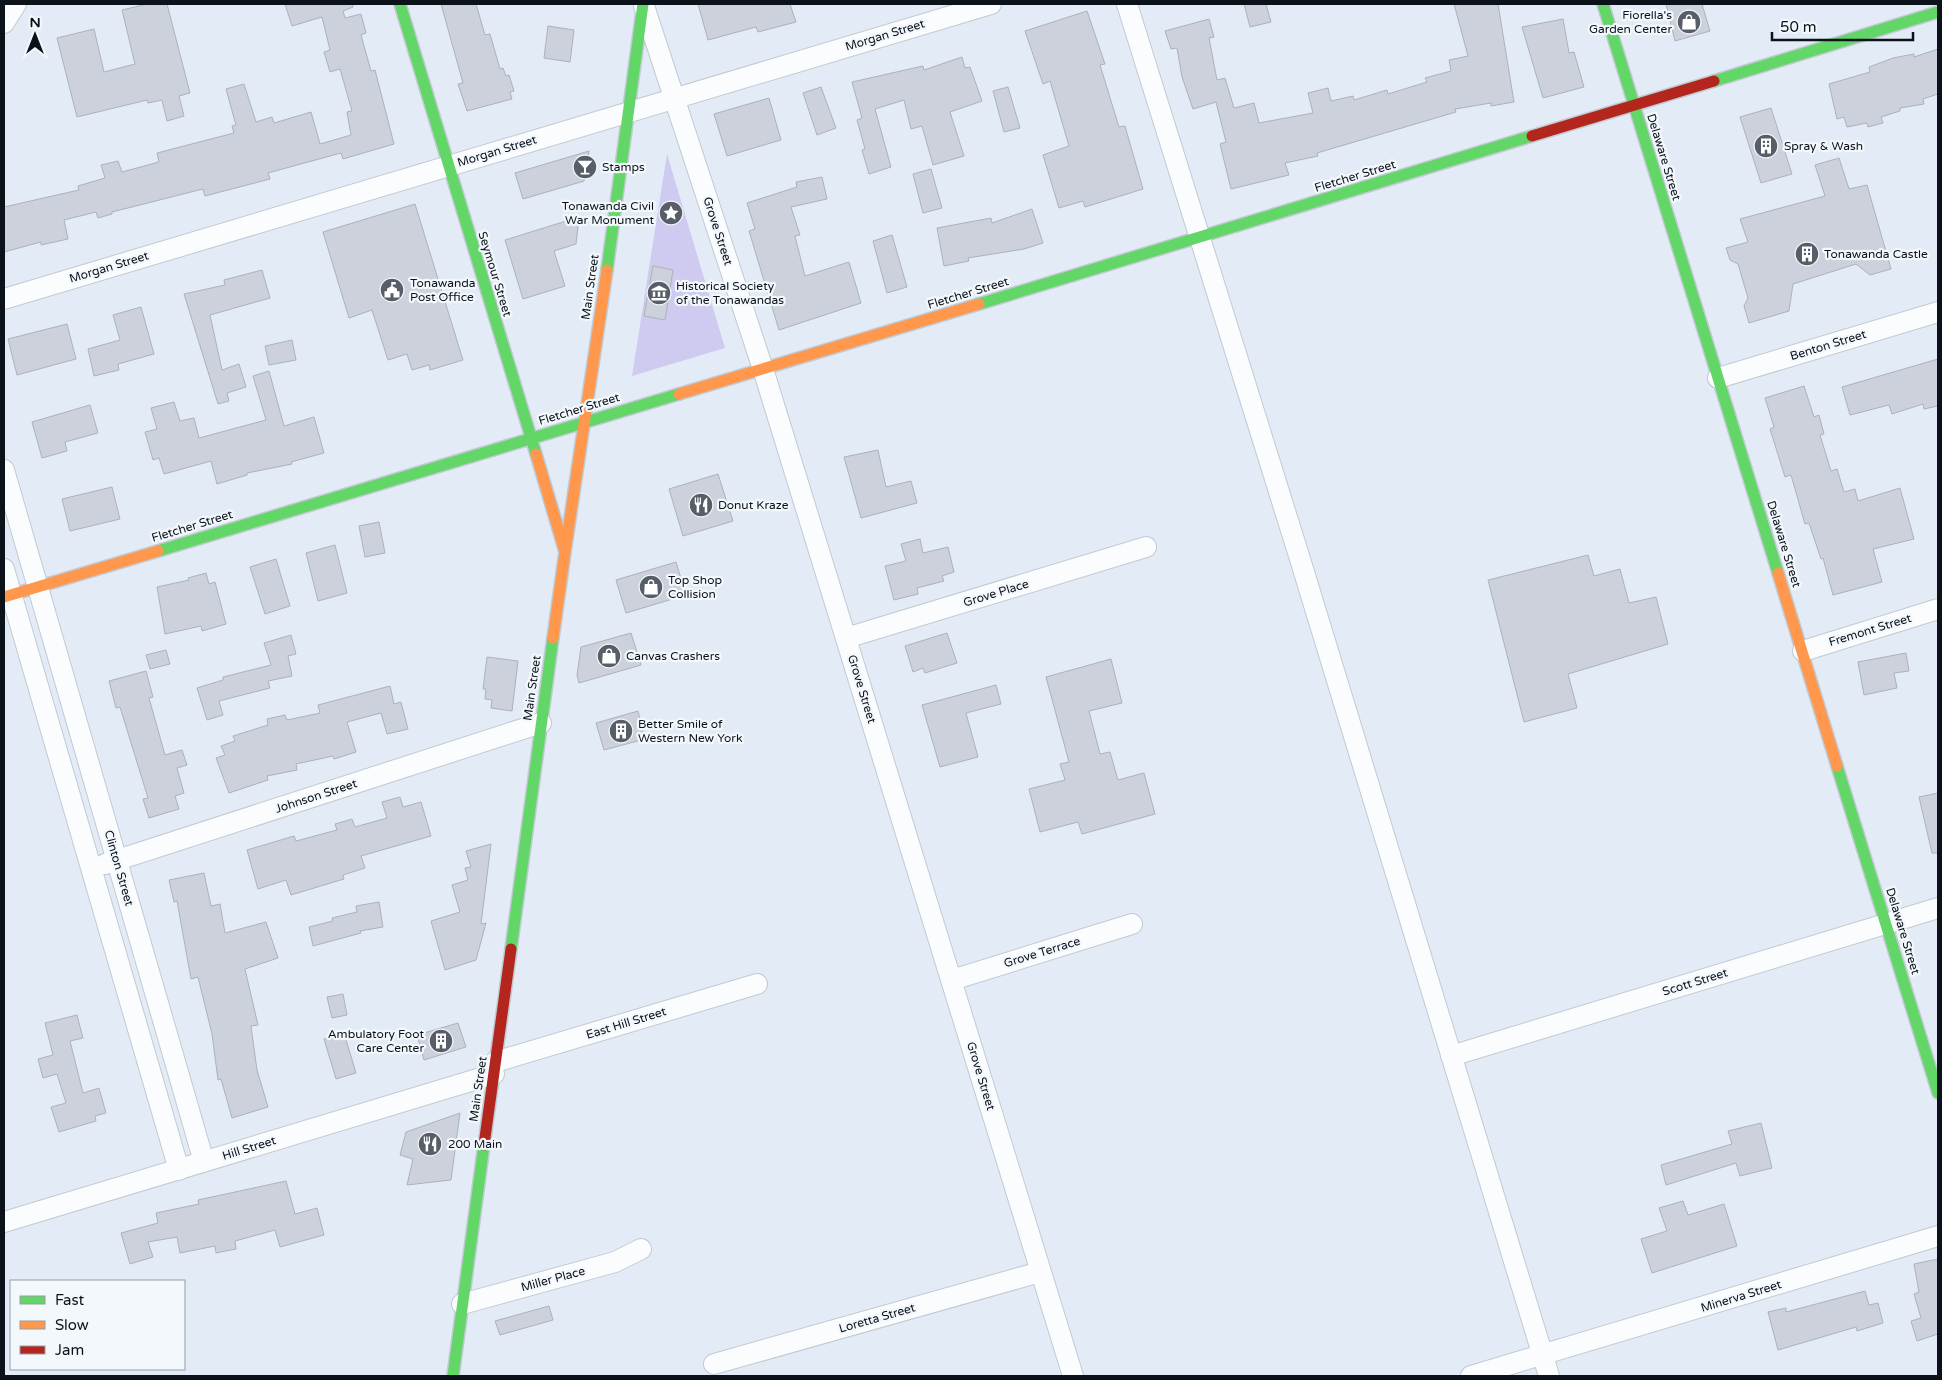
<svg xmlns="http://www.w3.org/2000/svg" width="1942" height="1380" font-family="'Varela Round',sans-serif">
<rect width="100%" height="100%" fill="#e3ecf6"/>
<path fill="#cfcaef" d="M667,154l58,194 -93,28z"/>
<path fill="#ccd1db" stroke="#acb2bb" d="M147,4h20l23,89 -11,3 5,20 -17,5 -5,-21 -14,3 -1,-3 -70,17 -20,-79 37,-9 10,43 31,-8 -13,-54z
M285,4h68v3l-10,4 2,7 16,-4 5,19 -5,2 10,36 4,-1 19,74 -51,15 -2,-6 -73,20 2,6 -65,17 -2,-7 -91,23v2l-14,4 -2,-6 -32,8 4,19 -27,6v-3l-37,10v-45l75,-17 -1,-4 27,-8 -4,-13 17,-4 4,11 37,-10 -2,-9 77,-20 -2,-7 4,-1 -10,-36 18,-5 12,38 16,-5 2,6 37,-11 9,32 31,-9 -4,-23 5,-1 -12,-42 -10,3 -6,-20 6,-2 -8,-33 -30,9z
M441,4h35l9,31 5,-1 10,35 3,-1 3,8 3,-1 5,16 -4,1 2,7 -45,12 -9,-27 5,-1z
M698,4h92l6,18 -38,10 -2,-5 -48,13z
M1244,4h22l5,18 -21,5z
M1454,4h44l16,98 -23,4v-3l-36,6 1,3 -139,41 1,3 -33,7 4,12 -58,14 -11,-45 6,-2 -10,-40 -23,7 -11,-32 -5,-29 -6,1 -6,-18 44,-12 5,18 -5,1 8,42 8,-2 9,30 20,-5 5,20 54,-10 -5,-20 20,-5 3,13 22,-5 1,4 33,-10 1,4 39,-12 -2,-4 26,-7 -2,-11 19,-4z
M1666,4h36l8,27 -35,10z
M1087,11l18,53 -5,1 19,62 6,-1 18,63 -58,18 -2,-6 -24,7 -16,-53 26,-9 -19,-65 -7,3 -18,-53z
M1563,19l6,34 5,-1 10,35 -41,11 -21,-71z
M548,26l26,4 -4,32 -26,-4z
M1938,49v45l-15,5 1,5 -24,4v3l-19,6 2,6 -15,4 -1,-4 -20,4 -3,-10 -7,2 -8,-35 41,-12 -1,-5 24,-9 21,-4v3z
M962,57l3,11 5,-1 12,34 -32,11 14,44 -31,9 -11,-39 -11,3 -7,-29 -29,9 16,58 -22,7 -7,-24 3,-1 -8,-29 5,-2 -10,-36 71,-16 1,4z
M821,87l15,41 -19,7 -14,-42z
M1008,87l12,41 -16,4 -11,-41z
M769,98l12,42 -54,16 -13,-42z
M1771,108l21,66 -31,9 -21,-66z
M589,151l-5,30 -61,18 -8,-26z
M1839,158l10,31 18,-4 24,84 -21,6 -14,-11 -63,20 -4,27 -40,12 -5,-17 4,-8 -10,-34 -8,-4 -4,-12 22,-6 -8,-23 85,-23 -10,-31z
M931,169l11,39 -19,5 -10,-39z
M822,177l5,22 -36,8 9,28 -5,1 10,40 44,-14 12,41 -82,27 -30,-99 6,-2 -8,-26 50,-16 -1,-5z
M415,204l48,156 -33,10 -1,-5 -17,5 -5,-16 -19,6 -16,-50 -23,8 -26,-86z
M1032,209l11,34 -19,6 -56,9 1,3 -25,5 -7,-38 54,-10 1,5z
M579,217l-3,27 -22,7 11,35 -42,13 -18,-59z
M892,235l15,52 -20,6 -14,-52z
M653,266l20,4 -8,50 -21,-4z
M262,270l8,28 -60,17 12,55 17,-6 7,23 -19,6 2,8 -11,3 -34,-110 41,-9 -1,-5z
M141,307l13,47 -36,10 1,6 -25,6 -6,-27 32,-9 -7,-25z
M67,324l9,35 -59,16 -9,-36z
M292,340l4,20 -27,5 -4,-19z
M1938,359v47l-14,3 -1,-5 -31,10 -3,-9 -39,10 -8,-28z
M269,371l15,55 30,-9 10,36 -33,9 1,2 -45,9v2l-30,9 -6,-23 -47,13 -5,-16 -6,2 -8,-28 12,-3 -6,-21 23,-6 6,19 14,-3 5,20 67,-18 -13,-44z
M1804,386l10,31 5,-2 5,19 -4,1 11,36 6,-2 7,23 11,-3 3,12 42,-13 14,51 -41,10 9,33 -49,13 -10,-37 -2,1 -12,-36 -4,1 -14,-49 -6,2 -15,-48 4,-2 -9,-29z
M90,405l8,28 -33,9 2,9 -25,7 -10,-36z
M878,450l8,37 25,-6 6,22 -56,15 -17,-61z
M718,474l15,47 -50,15 -14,-47z
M112,487l8,32 -50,12 -8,-32z
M379,522l6,31 -20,4 -6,-31z
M920,539l3,14 25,-6 6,25 -12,4 2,5 -27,7 1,6 -24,6 -9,-34 21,-5 -5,-17z
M335,545l12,48 -29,8 -12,-48z
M1588,555l6,21 26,-7 9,34 27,-6 12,47 -100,30 9,34 -53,14 -36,-142z
M276,559l14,47 -25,8 -15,-47z
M676,562l10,33 -60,18 -10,-33z
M206,573l3,11 6,-2 11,42 -24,7 -1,-5 -36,8 -8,-47 32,-7 -1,-2z
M631,633l10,32 -62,18 -2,-8 4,-28z
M947,633l10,30 -32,10 -2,-5 -10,4 -8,-26z
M291,635l5,19 -8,2 4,20 -24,5 2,7 -51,13 4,14 -16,5 -10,-32 26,-8v-3l48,-12 -7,-22z
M166,650l4,14 -20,5 -4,-14z
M1906,653l3,18 -15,2 3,15 -33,7 -6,-33z
M487,657l31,4 -6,50 -21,-3 1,-8 -7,-1 1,-10h-3z
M1111,659l11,44 -33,8 11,43 10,-2 8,28 26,-7 11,41 -73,20 -4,-12 -38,10 -11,-43 36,-9 -5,-16 9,-2 -23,-85z
M146,671l7,26 -4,1 16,57 17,-5 5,15 -10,3 7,25 -9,3 4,13 -30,9 -6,-19 5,-1 -28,-91 -4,1 -7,-27z
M996,685l5,19 -35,9 12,44 -38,10 -18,-62z
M390,686l4,18 7,-2 7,27 -21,5 -6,-21 -34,9 9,30 -22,7 -1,-3 -37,8 1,6 -30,6 1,4 -39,13 -13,-35 9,-3 -4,-9 14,-5 -2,-5 35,-11 -1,-6 18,-4 2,5 33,-7 -2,-8z
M638,711l7,28 -41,11 -8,-27z
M1938,793v60h-6l-13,-56z
M400,797l3,10 18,-5 10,34 -70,20 4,12 -22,7 1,4 -53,16 -5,-15 -28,9 -11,-39 47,-14 2,5 41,-11 -2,-6 17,-5 3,8 32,-9 -5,-16z
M491,844l-10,80 5,-1 -10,37 -31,10 -14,-49 29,-9 -8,-27 16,-5 -3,-12 6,-1 -5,-16z
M204,873l7,33 9,-2 5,29 41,-11 12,36 -33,11 13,56 -7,1 6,44 11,37 -36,11 -11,-39 -3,1 -6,-46 -14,-57 -7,2 -14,-78 -3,1 -5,-22z
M379,902l4,25 -23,4 1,2 -48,13 -4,-19 24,-6 -1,-3 25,-6 -1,-6z
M343,994l4,21 -15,3 -5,-21z
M77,1015l6,23 -13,3 13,52 16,-5 7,25 -11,3 1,5 -37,11 -8,-25 15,-4 -9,-29 -14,4 -5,-19 15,-4 -8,-32z
M458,1023l8,24 -42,13 -7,-25z
M344,1033l12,40 -20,6 -12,-40z
M460,1113l-9,67 -44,5 6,-26 -13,-4 6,-23z
M1761,1123l11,45 -32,8 -4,-13 -70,22 -5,-20 71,-21 -4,-13z
M286,1181l9,33 22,-6 7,27 -44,12 -5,-17 -40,11 1,8 -20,4 -1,-7 -35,7 -3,-16 -29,5 5,15 -23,7 -9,-31 37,-10 -2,-10 43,-9 -1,-4z
M1683,1201l5,14 36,-11 13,42 -85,27 -11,-34 26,-8 -8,-23z
M1938,1259v75l-21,7 -6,-20 10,-3 -7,-24 5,-2 -5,-28z
M1865,1291l4,14 9,-2 5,20 -26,8 -1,-4 -78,23 -10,-38 18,-4v4z
M549,1306l4,14 -53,15 -5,-14z"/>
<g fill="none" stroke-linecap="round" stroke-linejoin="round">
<g stroke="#c1cad2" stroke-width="22">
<path id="street" d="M1127,4l173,555 249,817
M644,6l119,363 310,1007
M4,23l12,-19
M4,299l987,-295
M1718,378l220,-66
M4,470l200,692
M4,569l175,601
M846,638l300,-91
M1803,651l135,-42
M105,864l436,-141
M952,980l180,-56
M1451,1056l487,-148
M495,1062l262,-78
M4,1222l490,-148
M462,1304l153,-42 26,-13
M714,1364l326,-92
M1471,1376l467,-140"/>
</g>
<g stroke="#c1cad2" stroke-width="14">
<path id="fast" d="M400,4l136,450
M1603,4l175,569
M1714,81l224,-69
M607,270l36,-266
M979,304l553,-168
M158,551l521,-157
M1837,766l101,327
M511,949l42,-311
M453,1376l31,-231"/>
</g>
<g stroke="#c1cad2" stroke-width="14">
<path id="slow" d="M679,394l300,-90
M536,454l29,98 -12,86
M565,552l42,-282
M1778,573l59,193
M4,597l154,-46"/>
</g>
<g stroke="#c1cad2" stroke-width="14">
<path id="jam" d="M1532,136l182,-55
M484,1145l27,-196"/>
</g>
<use href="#street" stroke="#fbfcfe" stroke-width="20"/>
<use href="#fast" stroke="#63d668" stroke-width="11"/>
<use href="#slow" stroke="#ff974d" stroke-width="11"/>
<use href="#jam" stroke="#b3261e" stroke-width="11"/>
</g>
<defs>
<g id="shop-disc" transform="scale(1.25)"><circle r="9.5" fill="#575e67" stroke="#f3f8fc"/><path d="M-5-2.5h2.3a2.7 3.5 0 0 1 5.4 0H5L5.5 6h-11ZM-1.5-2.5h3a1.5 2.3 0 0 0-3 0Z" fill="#fff"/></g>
<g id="building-disc" transform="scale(1.25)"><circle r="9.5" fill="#575e67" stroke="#f3f8fc"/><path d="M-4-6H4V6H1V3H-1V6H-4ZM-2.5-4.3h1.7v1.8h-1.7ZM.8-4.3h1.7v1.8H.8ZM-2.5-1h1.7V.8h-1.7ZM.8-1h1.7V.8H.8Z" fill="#fff"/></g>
<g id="bar-disc" transform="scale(1.25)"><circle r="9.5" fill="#575e67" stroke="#f3f8fc"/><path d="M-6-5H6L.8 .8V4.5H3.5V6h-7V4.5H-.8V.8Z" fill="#fff"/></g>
<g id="sight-disc" transform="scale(1.25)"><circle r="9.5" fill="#575e67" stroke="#f3f8fc"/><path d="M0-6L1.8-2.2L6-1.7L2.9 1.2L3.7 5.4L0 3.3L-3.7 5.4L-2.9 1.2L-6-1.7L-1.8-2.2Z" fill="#fff"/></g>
<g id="civic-disc" transform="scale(1.25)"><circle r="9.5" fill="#575e67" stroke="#f3f8fc"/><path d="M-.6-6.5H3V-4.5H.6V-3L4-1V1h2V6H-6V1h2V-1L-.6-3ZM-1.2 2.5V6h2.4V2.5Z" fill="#fff"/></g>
<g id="museum-disc" transform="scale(1.25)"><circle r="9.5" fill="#575e67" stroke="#f3f8fc"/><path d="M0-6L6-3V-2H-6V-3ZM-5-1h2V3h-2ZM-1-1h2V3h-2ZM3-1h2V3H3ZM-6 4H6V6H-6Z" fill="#fff"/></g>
<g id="restaurant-disc" transform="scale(1.25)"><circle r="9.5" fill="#575e67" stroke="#f3f8fc"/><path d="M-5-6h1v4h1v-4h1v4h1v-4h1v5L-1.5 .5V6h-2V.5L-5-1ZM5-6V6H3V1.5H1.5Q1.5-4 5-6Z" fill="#fff"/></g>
</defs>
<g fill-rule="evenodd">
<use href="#shop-disc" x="1689" y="22"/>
<use href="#building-disc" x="1766" y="146"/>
<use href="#bar-disc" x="585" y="167"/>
<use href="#sight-disc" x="671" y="213"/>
<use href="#building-disc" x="1807" y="254"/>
<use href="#civic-disc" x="392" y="290"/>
<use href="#museum-disc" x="659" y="293"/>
<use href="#restaurant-disc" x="701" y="505"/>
<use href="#shop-disc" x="651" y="587"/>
<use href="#shop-disc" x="609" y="656"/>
<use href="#building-disc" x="621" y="731"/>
<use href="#building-disc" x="441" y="1041"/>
<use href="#restaurant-disc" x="430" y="1144"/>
</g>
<g text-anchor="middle" stroke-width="4.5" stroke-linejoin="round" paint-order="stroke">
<g font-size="12" fill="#0b121a" stroke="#f3f8fc" text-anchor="start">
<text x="1672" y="19" text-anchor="end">Fiorella's<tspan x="1672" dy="14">Garden Center</tspan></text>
<text x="1784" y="150">Spray &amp; Wash</text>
<text x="602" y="171">Stamps</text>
<text x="654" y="210" text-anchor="end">Tonawanda Civil<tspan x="654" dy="14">War Monument</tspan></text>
<text x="1824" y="258">Tonawanda Castle</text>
<text x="410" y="287">Tonawanda<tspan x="410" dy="14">Post Office</tspan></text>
<text x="676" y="290">Historical Society<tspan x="676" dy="14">of the Tonawandas</tspan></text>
<text x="718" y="509">Donut Kraze</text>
<text x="668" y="584">Top Shop<tspan x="668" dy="14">Collision</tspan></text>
<text x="626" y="660">Canvas Crashers</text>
<text x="638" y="728">Better Smile of<tspan x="638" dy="14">Western New York</tspan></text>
<text x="424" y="1038" text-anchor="end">Ambulatory Foot<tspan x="424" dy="14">Care Center</tspan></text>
<text x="448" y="1148">200 Main</text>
</g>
<g font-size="12" fill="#0b121a" stroke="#f3f8fc">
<text transform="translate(885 35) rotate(-17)" y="4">Morgan Street</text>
<text transform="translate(497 151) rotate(-17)" y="4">Morgan Street</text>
<text transform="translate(1664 157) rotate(73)" y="4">Delaware Street</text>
<text transform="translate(1355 176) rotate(-17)" y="4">Fletcher Street</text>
<text transform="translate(718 231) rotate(72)" y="4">Grove Street</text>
<text transform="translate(109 267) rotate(-17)" y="4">Morgan Street</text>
<text transform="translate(495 274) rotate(73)" y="4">Seymour Street</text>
<text transform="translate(590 287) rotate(-82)" y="4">Main Street</text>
<text transform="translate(968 293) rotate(-17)" y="4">Fletcher Street</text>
<text transform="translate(1828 345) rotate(-17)" y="4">Benton Street</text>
<text transform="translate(579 409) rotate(-17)" y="4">Fletcher Street</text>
<text transform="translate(192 526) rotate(-17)" y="4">Fletcher Street</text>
<text transform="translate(1784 544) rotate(73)" y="4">Delaware Street</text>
<text transform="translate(996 593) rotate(-17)" y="4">Grove Place</text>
<text transform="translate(1870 630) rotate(-17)" y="4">Fremont Street</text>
<text transform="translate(532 688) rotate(-82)" y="4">Main Street</text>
<text transform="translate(862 689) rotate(73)" y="4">Grove Street</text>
<text transform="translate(316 796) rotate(-18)" y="4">Johnson Street</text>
<text transform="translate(119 868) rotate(74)" y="4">Clinton Street</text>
<text transform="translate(1903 931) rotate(73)" y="4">Delaware Street</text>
<text transform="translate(1042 952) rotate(-17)" y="4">Grove Terrace</text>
<text transform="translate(1695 982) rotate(-17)" y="4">Scott Street</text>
<text transform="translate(626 1023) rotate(-17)" y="4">East Hill Street</text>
<text transform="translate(981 1076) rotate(73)" y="4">Grove Street</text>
<text transform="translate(478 1089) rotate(-82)" y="4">Main Street</text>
<text transform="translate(249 1148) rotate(-17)" y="4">Hill Street</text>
<text transform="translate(553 1279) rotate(-15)" y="4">Miller Place</text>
<text transform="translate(1741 1296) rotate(-17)" y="4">Minerva Street</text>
<text transform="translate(877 1318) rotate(-16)" y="4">Loretta Street</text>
</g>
</g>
<rect width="1942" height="1380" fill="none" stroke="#0b121a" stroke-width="10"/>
<rect x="10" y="1280" width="175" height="90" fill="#f3f8fc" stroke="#969ca2"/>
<rect x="20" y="1296" width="25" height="8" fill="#63d668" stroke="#969ca2"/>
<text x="55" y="1305" font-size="15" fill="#0b121a">Fast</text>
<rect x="20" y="1321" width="25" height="8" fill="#ff974d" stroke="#969ca2"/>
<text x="55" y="1330" font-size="15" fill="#0b121a">Slow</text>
<rect x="20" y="1346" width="25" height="8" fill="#b3261e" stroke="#969ca2"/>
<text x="55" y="1355" font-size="15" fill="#0b121a">Jam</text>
<g transform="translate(35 35)" stroke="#f3f8fc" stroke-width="4" paint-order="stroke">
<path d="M0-4L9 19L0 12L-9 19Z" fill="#0b121a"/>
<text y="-8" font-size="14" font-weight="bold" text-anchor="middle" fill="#0b121a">N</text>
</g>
<path d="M1772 32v8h141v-8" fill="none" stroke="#0b121a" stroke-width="2.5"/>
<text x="1780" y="32" font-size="15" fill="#0b121a" stroke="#f3f8fc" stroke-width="4" paint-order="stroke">50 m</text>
</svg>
